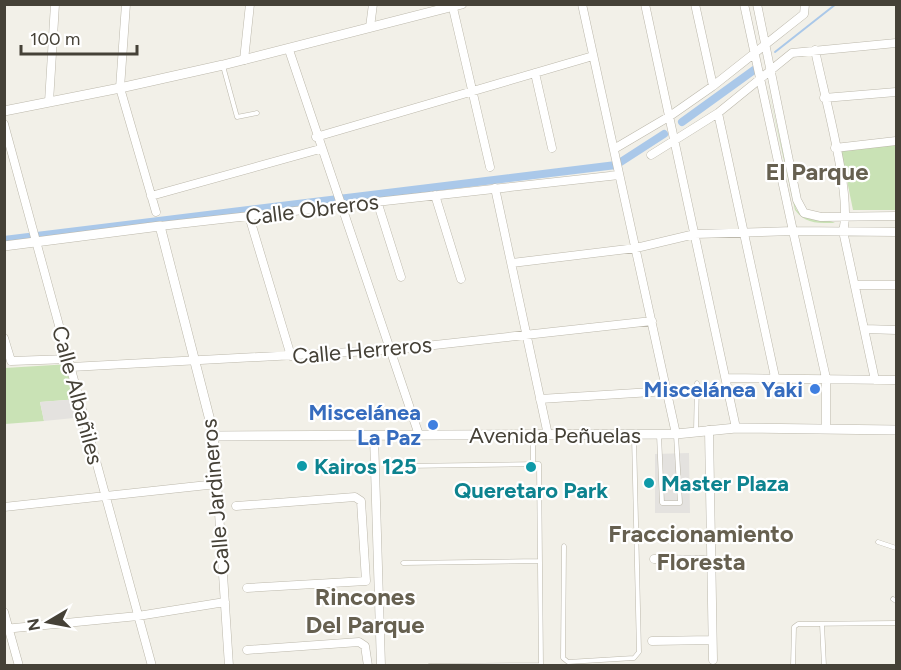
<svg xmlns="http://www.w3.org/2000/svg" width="901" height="670" font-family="Figtree,sans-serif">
<rect width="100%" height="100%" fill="#f2f0e8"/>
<path fill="#c9e2b5" d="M767,84l29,125c11,15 25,7 39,14 -17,0 -30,1 -40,-13z
M896,143v67h-43l-12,-59z
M70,364l9,35 -39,3 4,19 -39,3v-56z"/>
<path fill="#e4e2df" d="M79,399l5,18 -40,4 -4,-19z
M689,453l1,60h-35v-59z"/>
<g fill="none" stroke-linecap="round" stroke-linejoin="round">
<path stroke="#aac8e9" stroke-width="2" d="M775,52l61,-48"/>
<path stroke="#aac8e9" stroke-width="8" d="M682,122l72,-52
M4,240l612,-75 48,-31"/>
<g stroke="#bcb8ab" stroke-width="5">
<path id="service" d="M223,66l14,51 20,-4
M696,431l1,-48
M659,435l3,68h18l-4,-68
M533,436v27
M404,466l135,-2 2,202
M878,542l18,6
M564,546l-1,112 5,4 66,-4 5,-6 -5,-216
M403,563l136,-2
M893,599l3,2
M822,624l2,42
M429,666l112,-1
M793,666l1,-39 4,-3 98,-1"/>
</g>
<g stroke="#bcb8ab" stroke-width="9">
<path id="minor" d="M126,4l-6,84 36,124
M582,4l94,430
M645,4l91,424
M695,4l18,82
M744,4l49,227 103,1
M757,4l40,196 7,13 17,4 75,-1
M453,8l37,159
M370,27l3,-23
M289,50l130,385
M815,50c8,41 38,146 28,181l32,149
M244,60l6,-56
M535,73l17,75
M824,98l72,-6
M49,102l6,-98
M718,113l57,264
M4,124l148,542
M316,137l277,-81
M835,148l61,-7
M614,149l56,-33 43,-30 91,-72 1,-10
M651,155l67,-42 74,-60 104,-10
M495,188l53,247
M435,195l26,84
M151,196l169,-47
M377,201l24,76
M249,216l42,140
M160,226l459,-51
M512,263l124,-15 59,-14 98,-3 33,147v51
M855,285h41
M865,329l31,1
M4,338l7,23 58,-2
M71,367l318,-17 263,-29
M727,378l169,2
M540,399l128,-8
M709,430l4,230
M214,436l15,230
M374,436l7,230
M236,506l119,-9 6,4 5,80 -119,7
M4,507l213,-23
M654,559l56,1
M4,612l15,54
M4,629l134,-13 87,-14
M652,641l60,-1
M247,650l112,-8 6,4 3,20"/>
</g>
<g stroke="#bcb8ab" stroke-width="10">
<path id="tertiary" d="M4,111l116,-23 103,-23 239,-61
M4,246l156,-20 54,210 462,-2 60,-6 160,2"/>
</g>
<use href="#service" stroke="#fff" stroke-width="4"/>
<use href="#minor" stroke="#fff" stroke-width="8"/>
<use href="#tertiary" stroke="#fff" stroke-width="9"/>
</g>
<g fill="#3f7fe0" stroke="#fff" stroke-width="2">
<circle cx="815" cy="389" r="6"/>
<circle cx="433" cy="425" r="6"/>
</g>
<g fill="#0f9aa8" stroke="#fff" stroke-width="2">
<circle cx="302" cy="466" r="6"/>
<circle cx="531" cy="467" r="6"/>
<circle cx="649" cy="483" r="6"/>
</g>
<g text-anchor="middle" stroke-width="4.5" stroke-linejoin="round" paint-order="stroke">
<g font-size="22" fill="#454137" stroke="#fff">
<text transform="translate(312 209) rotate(-7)" y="8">Calle Obreros</text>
<text transform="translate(362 350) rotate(-5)" y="8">Calle Herreros</text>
<text transform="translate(78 395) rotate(75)" y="8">Calle Albañiles</text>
<text x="555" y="443">Avenida Peñuelas</text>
<text transform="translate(215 497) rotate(-95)" y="8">Calle Jardineros</text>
</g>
<g font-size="22" font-weight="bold" fill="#366cbe" stroke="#fff" text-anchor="end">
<text x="803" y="397">Miscelánea Yaki</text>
<text x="421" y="420">Miscelánea<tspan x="421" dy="25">La Paz</tspan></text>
</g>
<g font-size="22" font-weight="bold" fill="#0d838f" stroke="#fff" text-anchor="start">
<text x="314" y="474">Kairos 125</text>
<text x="661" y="491">Master Plaza</text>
<text x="531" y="498" text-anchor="middle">Queretaro Park</text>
</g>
<g font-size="24" font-weight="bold" fill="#666050" stroke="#fff">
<text x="817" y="180">El Parque</text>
<text x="701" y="542">Fraccionamiento<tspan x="701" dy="28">Floresta</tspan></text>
<text x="365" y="605">Rincones<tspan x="365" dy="28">Del Parque</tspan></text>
</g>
</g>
<rect width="901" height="670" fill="none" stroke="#454137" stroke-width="12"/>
<g transform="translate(48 622) rotate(260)" stroke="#ffffff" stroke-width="4.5" paint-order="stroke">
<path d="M0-4.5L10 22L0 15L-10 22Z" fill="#454137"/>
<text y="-9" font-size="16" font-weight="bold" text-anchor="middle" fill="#454137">N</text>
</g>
<path d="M21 45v9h116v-9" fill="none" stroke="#454137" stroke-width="3"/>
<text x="30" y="45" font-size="18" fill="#454137" stroke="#ffffff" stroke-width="4.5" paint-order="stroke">100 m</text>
</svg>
